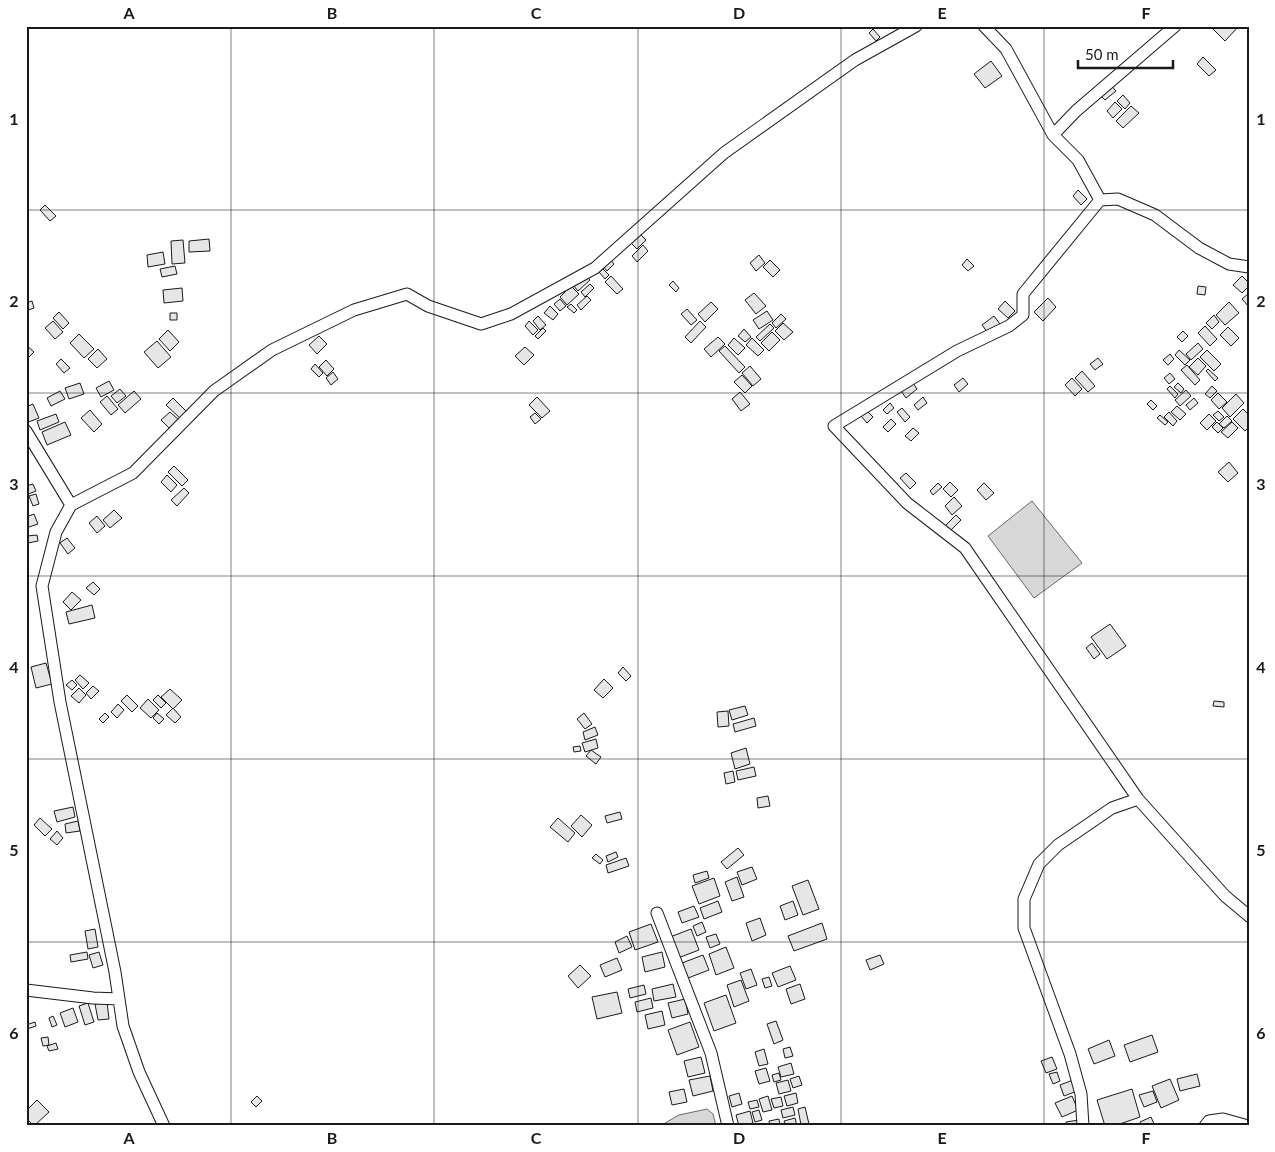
<svg xmlns="http://www.w3.org/2000/svg" width="1275" height="1152" font-family="Lato,sans-serif">
<rect width="100%" height="100%" fill="#fff"/>
<path fill="#d7d7d7" stroke="#6a6a6a" d="M1032,501l50,62 -48,35 -46,-62z
M707,1109l6,5 3,12h-52l1,-3 14,-8z"/>
<path fill="#e6e6e6" stroke="#1a1a1a" d="M1210,26h29l-14,15z
M873,29l7,8 -4,4 -7,-8z
M1203,57l13,13 -7,6 -12,-12z
M991,61l11,15 -17,12 -11,-14z
M1109,83l7,8 -11,9 -7,-7z
M1123,95l7,8 -5,6 -8,-8z
M1115,102l7,7 -9,9 -6,-7z
M1131,106l8,7 -16,15 -7,-7z
M1078,190l9,9 -6,6 -8,-9z
M45,205l11,11 -6,5 -10,-11z
M640,234l6,6 -9,9 -6,-6z
M209,239l1,12 -21,1v-11z
M183,240l2,23 -13,1 -1,-23z
M643,245l5,6 -11,11 -5,-6z
M163,252l2,12 -17,3 -1,-12z
M759,255l6,8 -9,8 -6,-8z
M610,259l4,5 -7,7 -5,-6z
M967,259l7,7 -6,5 -6,-6z
M770,260l10,10 -7,7 -10,-10z
M175,266l2,8 -15,3 -2,-8z
M603,269l6,6 -4,4 -6,-7z
M585,275l5,5 -12,11 -5,-6z
M611,276l12,13 -6,5 -12,-12z
M1242,276l7,7v3l-7,7 -9,-8z
M673,281l6,7 -3,4 -7,-7z
M590,284l4,4 -9,9 -4,-5z
M571,286l8,8 -12,11 -7,-8z
M1198,286l8,1 -1,8 -8,-1z
M182,288l1,13 -19,2 -1,-13z
M754,293l12,13 -10,8 -11,-14z
M1249,293v14l-7,-8z
M587,296l4,4 -10,10 -4,-5z
M1048,298l8,9 -13,14 -9,-9z
M560,299l6,7 -6,5 -6,-7z
M32,301l2,7 -8,3v-8z
M1005,301l10,10 -7,7 -10,-9z
M711,302l7,7 -13,13 -7,-8z
M1229,302l10,11 -14,12 -9,-10z
M571,304l6,6 -3,3 -7,-6z
M550,306l8,8 -5,6 -9,-7z
M687,309l10,11 -6,5 -10,-11z
M767,311l6,9 -14,9 -6,-9z
M59,312l10,11 -6,6 -10,-11z
M170,313h7v7h-7z
M781,314l5,5 -10,9 -4,-5z
M1214,315l5,7 -7,7 -6,-6z
M538,316l8,9 -6,5 -7,-9z
M994,316l6,8 -12,9 -6,-8z
M53,321l10,11 -8,7 -10,-11z
M529,321l9,9 -5,5 -8,-9z
M700,321l6,6 -15,16 -6,-6z
M783,323l10,9 -9,8 -9,-9z
M770,324l4,4 -14,13 -4,-4z
M1205,326l12,13 -7,7 -12,-13z
M1228,327l11,11 -8,8 -11,-11z
M543,328l3,3 -8,8 -3,-3z
M744,329l7,8 -6,5 -7,-6z
M168,330l11,12 -9,9 -11,-12z
M1183,331l5,5 -6,6 -5,-5z
M772,332l8,8 -11,11 -8,-8z
M79,334l15,15 -10,9 -14,-15z
M319,336l8,8 -10,10 -8,-9z
M718,337l7,7 -14,13 -7,-8z
M734,338l11,10 -7,7 -10,-10z
M752,338l12,12 -6,6 -12,-11z
M157,341l14,16 -13,11 -14,-16z
M1198,343l5,6 -12,11 -5,-6z
M26,345l8,7 -8,8z
M725,346l20,21 -6,6 -20,-22z
M525,347l9,8 -10,10 -9,-9z
M98,349l9,10 -10,9 -9,-9z
M1179,350l11,10 -5,5 -10,-10z
M1207,350l14,14 -7,7 -14,-14z
M1170,354l4,5 -6,6 -5,-5z
M1098,358l5,6 -8,6 -5,-6z
M1198,358l8,8 -8,9 -9,-8z
M61,359l9,9 -6,5 -8,-9z
M326,360l8,9 -7,7 -8,-9z
M315,364l8,9 -4,4 -8,-8z
M1187,365l13,15 -5,5 -14,-15z
M750,366l11,13 -8,7 -11,-13z
M1208,369l10,9 -3,3 -9,-10z
M1082,371l13,15 -7,6 -13,-14z
M333,372l5,7 -7,6 -5,-7z
M1170,373l5,6 -6,5 -5,-6z
M742,375l10,11 -7,7 -11,-11z
M963,378l5,6 -9,8 -5,-7z
M1072,378l10,11 -7,7 -10,-11z
M109,381l5,9 -13,7 -5,-9z
M80,383l4,11 -15,5 -4,-11z
M913,383l4,6 -11,9 -5,-7z
M1178,383l6,6 -3,4 -7,-6z
M1170,386l8,8 -3,4 -8,-9z
M1212,386l5,5 -7,7 -5,-4z
M120,389l6,7 -9,7 -6,-7z
M1186,390l5,6 -11,10 -5,-6z
M60,391l5,8 -14,7 -4,-8z
M134,391l7,8 -16,14 -7,-8z
M740,392l10,12 -9,7 -9,-12z
M1218,393l9,9 -8,7 -8,-9z
M1236,394l8,9 -14,14 -8,-9z
M107,396l11,13 -7,6 -11,-13z
M537,397l13,14 -8,7 -13,-13z
M923,397l4,6 -9,7 -4,-5z
M173,398l15,15 -6,7 -16,-15z
M1194,398l4,5 -8,7 -4,-5z
M1151,400l6,6 -4,4 -6,-6z
M890,403l4,5 -7,6 -4,-4z
M33,404l6,14 -13,5v-16z
M1177,406l9,8 -6,6 -9,-8z
M902,408l8,9 -5,5 -8,-10z
M1243,409l6,6v12l-4,4 -12,-12z
M90,410l12,14 -8,8 -13,-14z
M867,411l6,6 -6,6 -6,-7z
M1218,411l6,6 -5,4 -6,-6z
M170,412l10,9 -9,9 -10,-10z
M1169,412l8,9 -4,5 -9,-9z
M535,413l6,6 -6,5 -5,-7z
M56,414l3,8 -19,8 -3,-9z
M1209,414l7,7 -9,9 -7,-7z
M1160,415l8,7 -3,3 -8,-7z
M1227,416l5,5 -8,7 -5,-4z
M891,419l5,5 -8,8 -5,-5z
M65,422l6,13 -24,10 -5,-13z
M1217,422l6,6 -5,5 -6,-6z
M1232,422l6,6 -10,10 -7,-6z
M913,428l6,5 -8,8 -6,-5z
M1229,462l9,11 -10,9 -10,-10z
M174,466l14,14 -6,6 -14,-14z
M906,473l10,10 -6,6 -10,-11z
M167,475l10,10 -6,7 -10,-10z
M950,482l8,8 -7,7 -8,-8z
M938,483l4,4 -9,8 -3,-4z
M984,483l10,10 -8,7 -9,-10z
M33,484l3,7 -10,4v-9z
M184,488l5,5 -12,13 -6,-6z
M36,494l3,10 -6,2 -4,-10z
M954,497l8,9 -10,9 -7,-9z
M114,510l8,8 -12,10 -7,-8z
M34,514l4,10 -12,4v-11z
M956,515l5,5 -11,11 -5,-5z
M97,516l8,10 -8,7 -8,-10z
M37,535l1,6 -10,2 -1,-7z
M67,538l8,10 -7,6 -8,-11z
M93,582l7,7 -6,6 -8,-7z
M72,592l9,8 -10,10 -8,-8z
M92,605l3,13 -26,6 -3,-12z
M1110,624l16,22 -19,13 -16,-22z
M1092,643l8,11 -6,5 -8,-11z
M46,663l6,21 -16,4 -5,-21z
M623,667l8,9 -5,5 -8,-8z
M80,675l9,8 -6,6 -8,-9z
M604,679l9,9 -10,10 -9,-8z
M72,680l5,5 -5,5 -6,-5z
M93,686l6,5 -8,8 -5,-6z
M79,688l7,7 -7,8 -8,-7z
M170,689l12,11 -9,9 -12,-12z
M127,695l11,11 -6,6 -11,-11z
M158,695l8,8 -5,5 -8,-8z
M148,699l11,11 -8,8 -11,-10z
M1214,701l10,1v5l-11,-1z
M118,704l6,6 -7,8 -6,-6z
M745,706l3,9 -16,5 -3,-10z
M173,708l8,9 -6,6 -9,-8z
M728,711l1,15 -11,1 -1,-15z
M105,713l4,4 -6,6 -4,-4z
M157,713l7,6 -5,5 -6,-6z
M584,713l8,11 -7,5 -8,-10z
M754,718l2,8 -21,6 -2,-8z
M595,727l3,8 -13,5 -2,-8z
M596,739l2,9 -13,4 -3,-9z
M580,746l1,5 -7,1 -1,-5z
M746,748l4,16 -15,5 -4,-16z
M591,750l10,7 -5,7 -10,-8z
M754,767l2,9 -18,4 -2,-9z
M733,771l2,11 -9,2 -2,-11z
M768,796l2,10 -12,2 -1,-10z
M73,807l2,10 -18,5 -3,-11z
M620,812l2,7 -15,4 -2,-7z
M581,815l11,10 -10,12 -11,-11z
M40,818l12,11 -7,7 -11,-11z
M558,818l17,15 -7,9 -18,-15z
M78,821l2,10 -14,2 -1,-9z
M57,831l6,7 -6,7 -7,-6z
M738,848l6,7 -17,14 -6,-7z
M616,852l2,5 -10,5 -2,-6z
M596,854l7,6 -3,4 -8,-6z
M626,858l3,8 -21,7 -2,-8z
M752,867l5,12 -15,6 -5,-13z
M707,871l2,7 -14,5 -2,-8z
M737,877l7,20 -12,4 -7,-19z
M714,878l6,18 -21,8 -7,-18z
M808,880l11,29 -16,6 -11,-29z
M718,901l4,11 -18,7 -4,-11z
M793,901l5,14 -13,5 -5,-14z
M694,906l5,11 -17,6 -4,-11z
M760,918l6,17 -14,6 -6,-18z
M702,922l4,10 -9,4 -4,-10z
M822,923l5,16 -33,12 -6,-15z
M651,924l7,18 -23,8 -6,-18z
M95,929l3,18 -10,2 -3,-18z
M691,929l8,21 -21,8 -8,-21z
M716,934l4,10 -10,4 -4,-11z
M627,936l5,11 -13,6 -4,-11z
M726,947l8,21 -18,7 -7,-21z
M87,952l1,7 -17,3 -1,-7z
M99,952l4,13 -10,3 -4,-13z
M662,952l3,15 -20,5 -3,-15z
M703,955l6,15 -21,8 -6,-15z
M880,955l4,9 -14,6 -4,-10z
M617,958l5,12 -17,7 -5,-12z
M580,965l11,11 -13,12 -10,-12z
M790,966l6,14 -18,7 -6,-14z
M751,969l6,16 -11,4 -6,-16z
M769,977l3,9 -7,2 -3,-9z
M741,980l8,21 -15,6 -7,-22z
M673,984l3,13 -22,4 -2,-12z
M800,984l5,15 -14,5 -5,-15z
M644,985l2,9 -16,4 -2,-9z
M617,992l5,21 -25,6 -5,-22z
M726,995l10,28 -22,8 -10,-28z
M651,998l2,10 -16,4 -2,-10z
M685,999l3,15 -16,4 -4,-15z
M107,1002l2,17 -11,1 -3,-16z
M88,1003l6,19 -9,3 -6,-19z
M73,1008l5,14 -13,5 -5,-14z
M662,1011l3,14 -17,4 -3,-14z
M53,1016l4,9 -5,2 -3,-9z
M776,1021l7,19 -9,4 -7,-20z
M35,1022l1,4 -9,3 -1,-4z
M690,1022l9,25 -22,8 -9,-25z
M1152,1035l6,17 -28,10 -6,-17z
M48,1037l1,8 -6,1 -2,-8z
M1109,1040l6,16 -21,8 -6,-15z
M56,1043l2,6 -9,2 -2,-5z
M790,1047l3,9 -8,2 -2,-9z
M764,1049l4,15 -9,2 -4,-14z
M701,1057l4,16 -17,4 -4,-16z
M1052,1057l5,12 -11,4 -5,-12z
M791,1063l3,11 -13,3 -3,-10z
M766,1068l4,13 -11,3 -4,-13z
M1057,1072l3,9 -7,3 -4,-10z
M779,1073l2,7 -7,2 -2,-7z
M1197,1074l3,12 -20,5 -3,-12z
M710,1076l3,15 -20,5 -4,-16z
M799,1076l3,9 -9,3 -3,-9z
M1170,1079l9,21 -18,8 -9,-22z
M788,1080l3,11 -12,3 -3,-11z
M1073,1080l4,11 -13,5 -4,-11z
M684,1089l3,13 -15,3 -3,-13z
M1132,1089l8,28 -26,9h-9l-8,-26z
M1153,1091l4,11 -13,5 -5,-12z
M739,1093l3,11 -10,3 -3,-11z
M796,1093l2,10 -11,3 -3,-10z
M257,1096l5,5 -6,6 -5,-5z
M768,1096l4,14 -9,2 -4,-13z
M1072,1096l6,14 -16,7 -7,-14z
M781,1097l2,9 -9,2 -3,-9z
M37,1100l12,12 -15,14 -8,-8v-7z
M757,1100l2,7 -9,2 -2,-7z
M793,1107l2,8 -12,3 -2,-8z
M805,1107l4,17 -8,1 -3,-16z
M759,1110l3,10 -7,2 -3,-10z
M750,1111l3,12 -14,3 -3,-11z
M1151,1117l4,9h-13l-2,-4z
M795,1118l2,8h-11l-2,-5z
M779,1119l1,7h-10l-1,-5z
M1079,1120l1,6h-13l-1,-4z"/>
<g fill="none" stroke-linecap="round" stroke-linejoin="round">
<g stroke="#1a1a1a" stroke-width="13">
<path id="street" d="M984,26l22,23 47,86
M1175,26l-99,85 -23,24 25,25 22,40 -77,94v21l-14,11 -52,25 -123,75 73,77 58,45 173,251 87,97 24,20
M1100,200l18,-1 37,16 44,33 30,16 20,3
M26,431l45,74
M657,913l54,140 17,73
M26,990l67,8 26,1
M164,1126l-25,-54 -16,-46 -8,-54 -55,-270 -18,-116 14,-54 15,-27 62,-32 81,-82 58,-41 82,-40 53,-16 21,12 53,18 30,-10 84,-46 129,-115 131,-93 61,-34
M1083,1126l-2,-32 -11,-40 -46,-126v-29l15,-35 19,-19 54,-37 26,-9
M1205,1126l4,-5 14,-2 25,7"/>
</g>
<use href="#street" stroke="#fff" stroke-width="11"/>
</g>
<path fill="none" stroke="#1a1a1a" stroke-width="1" stroke-opacity="0.55" d="M231,26v1100M434,26v1100M638,26v1100M841,26v1100M1044,26v1100M26,210h1223M26,393h1223M26,576h1223M26,759h1223M26,942h1223"/>
<rect width="1275" height="1152" fill="none" stroke="#ffffff" stroke-width="55"/>
<path d="M1078 60v8h95v-8" fill="none" stroke="#1a1a1a" stroke-width="2.5"/>
<text x="1085" y="60" font-size="15" fill="#1a1a1a" stroke="#ffffff" stroke-width="4" paint-order="stroke">50 m</text>
<rect x="28" y="28" width="1220" height="1096" fill="none" stroke="#1a1a1a" stroke-width="2"/>
<g font-size="16" text-anchor="middle" font-weight="bold" fill="#1a1a1a">
<text x="129" y="19">A</text>
<text x="332" y="19">B</text>
<text x="536" y="19">C</text>
<text x="739" y="19">D</text>
<text x="942" y="19">E</text>
<text x="1146" y="19">F</text>
<text x="14" y="125">1</text>
<text x="1261" y="125">1</text>
<text x="14" y="307">2</text>
<text x="1261" y="307">2</text>
<text x="14" y="490">3</text>
<text x="1261" y="490">3</text>
<text x="14" y="673">4</text>
<text x="1261" y="673">4</text>
<text x="14" y="856">5</text>
<text x="1261" y="856">5</text>
<text x="14" y="1039">6</text>
<text x="1261" y="1039">6</text>
<text x="129" y="1144">A</text>
<text x="332" y="1144">B</text>
<text x="536" y="1144">C</text>
<text x="739" y="1144">D</text>
<text x="942" y="1144">E</text>
<text x="1146" y="1144">F</text>
</g>
</svg>
